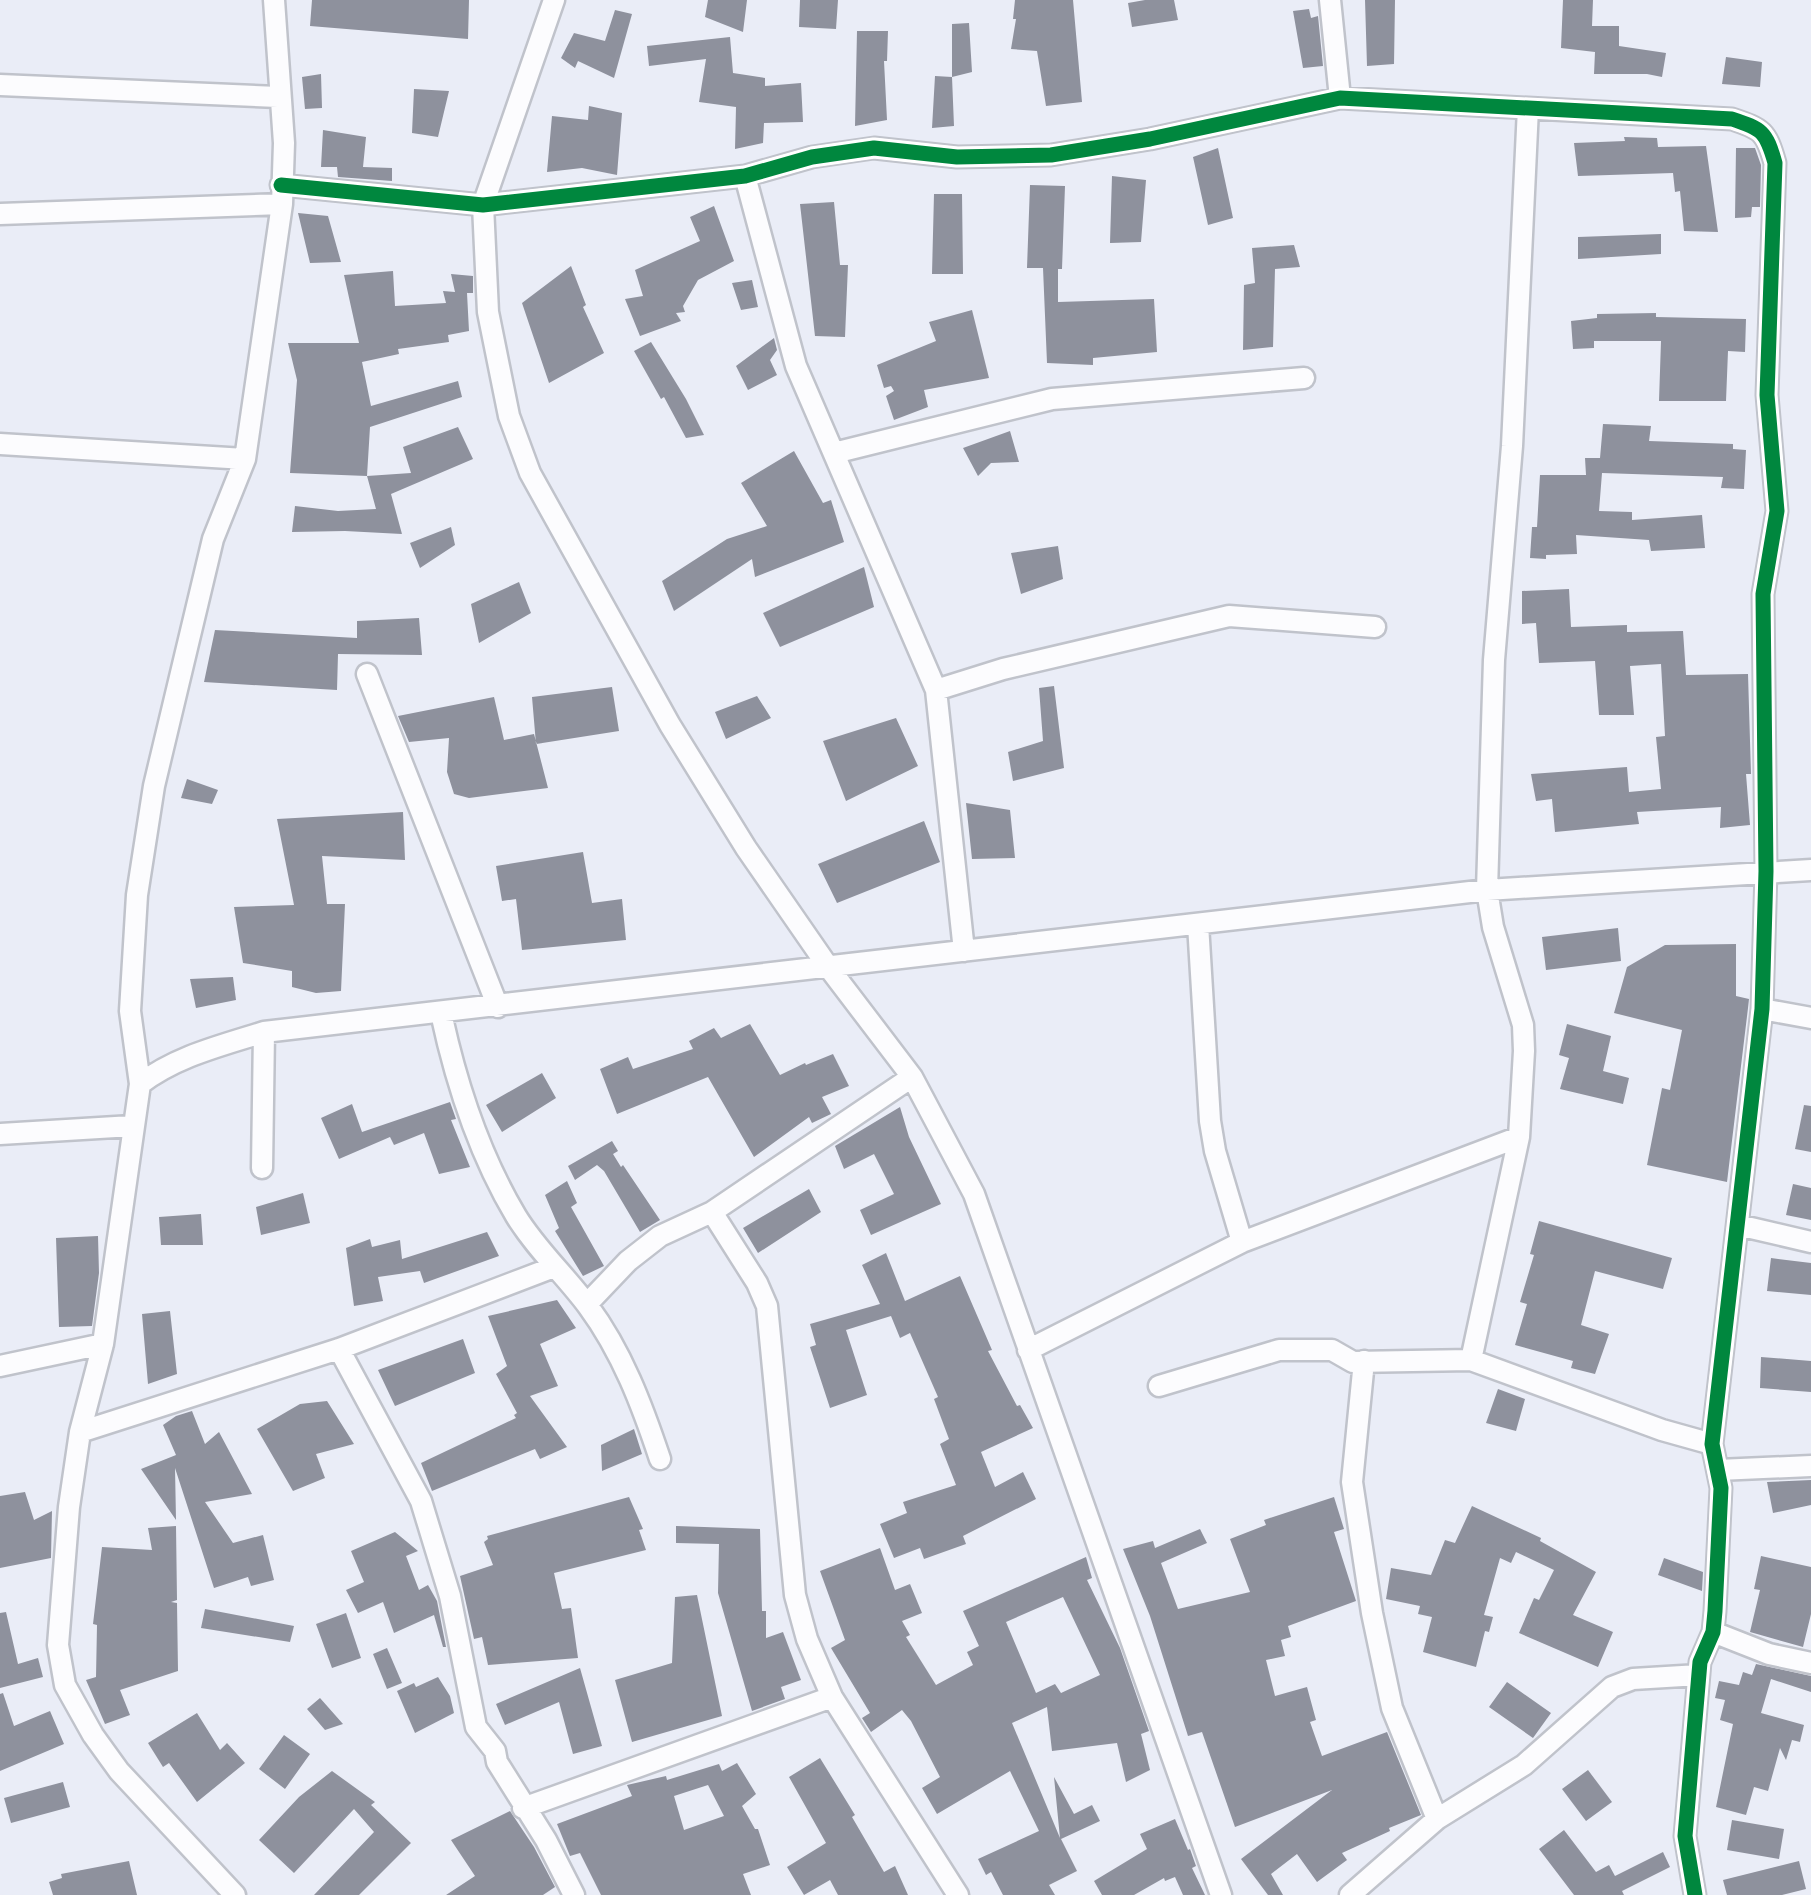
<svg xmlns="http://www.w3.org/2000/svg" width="1811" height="1895" font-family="Montserrat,sans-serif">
<rect width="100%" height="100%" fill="#eaedf7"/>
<path fill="#8e919d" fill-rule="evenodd" d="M312,0h157l-1,39 -158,-13z
M708,0h39l-4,32 -38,-15z
M800,0h38l-2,29 -37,-2z
M1015,0h58l9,102 -36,4 -9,-55 -26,-2 5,-30h-3z
M1145,0h29l4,20 -46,7 -4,-24z
M1365,0h30l-1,64 -27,2z
M1563,0h30l-1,26h27v20l47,7 -4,24 -15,-3h-53l1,-22 -34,-4z
M1309,9l2,9 7,-2 5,50 -20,2 -10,-57z
M615,10l17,4 -18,64 -36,-17 -3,7 -14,-10 13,-25 31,8z
M969,23l3,49 -20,5v-53z
M857,31h31l-1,30h-3l3,59 -32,6z
M730,37l3,36 32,5v8l36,-3 2,39 -39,1 -1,20 -28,6 1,-42 -37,-5 7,-43 -57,7 -2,-20z
M1726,57l36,5 -2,25 -38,-3z
M321,74l1,34 -17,1 -3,-32z
M935,76l17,1 2,49 -22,2z
M414,89l35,2 -11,46 -26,-4z
M589,106l33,7 -5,62 -35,-7 -35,4 5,-56 36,4z
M323,130l43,7 -3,30 29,1v13l-54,-4 -1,-10h-16z
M1624,137l33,1 1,9 48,-1 12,86 -34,-1 -4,-40 -5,1 -2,-19 -95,3 -4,-33 51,-2z
M1218,148l15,70 -25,7 -15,-68z
M1736,148h19l6,17 -1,42h-8l-1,10 -16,1z
M1112,176l34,4 -5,62 -31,1z
M1030,185l35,1 -3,83h-4v33l96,-3 3,53 -64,6v7l-46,-2 -4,-95h-16z
M934,194h28l1,80h-31z
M834,202l6,63h8l-3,72 -30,-1 -15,-132z
M714,206l20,55 -36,19 -15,26 2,6 -9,1 5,8 -41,15 -15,-37 18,-3 -8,-26 65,-29 -10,-24z
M298,213l30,3 13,46 -31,1z
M1661,234v20l-83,5v-22z
M1294,245l6,22 -25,2 -2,78 -30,3 1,-65 11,-2 -3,-35z
M571,266l15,39 -3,2 21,46 -55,30 -27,-80z
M393,271l2,35 51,-3 -3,-12 12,1 -4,-18 22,2v17h-6l2,38 -21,4 1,7 -51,7 1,5 -37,8 9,44 87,-25 4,16 -92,30 -3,49 -77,-3 7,-93 -9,-37h71l-15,-68z
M752,280l6,27 -17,3 -9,-27z
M972,310l17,68 -65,12 4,17 -34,13 -8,-24 8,-5 -3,-5 -7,2 -7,-23 59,-24 -7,-19z
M1656,313v4l90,2 -1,33 -17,-1 -2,50h-67l2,-60h-67v7l-21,1 -2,-28 26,-3v-4z
M774,338l3,12 -7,10 7,15 -29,15 -12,-24z
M651,342l35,57 18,36 -18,3 -22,-41 -3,2 -27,-48z
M1603,424l48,2 -2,15 84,3v5l13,1 -2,39 -23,-1 2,-11 -121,-4 -3,38 33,1v8l70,-5 3,33 -54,3 -2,-11 -73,-5 1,19 -31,1v4l-16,-1 2,-31h5l3,-52h46l-1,-17h15z
M458,427l15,32 -82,35 11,40 -57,-3 -53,1 3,-26 43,5 38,-2 -9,-33 44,-3 -8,-26z
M1010,431l9,31 -28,1 -13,13 -15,-28z
M794,451l29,52 8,-3 13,42 -89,35 -3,-18 -78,52 -12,-30 65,-42 40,-13 -26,-43z
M451,527l4,18 -35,23 -10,-25z
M1058,546l5,33 -42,15 -10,-41z
M864,567l10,40 -94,40 -17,-34z
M519,582l12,31 -52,30 -8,-39z
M1569,589l2,38 56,-2v7l56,-1 3,44 62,-1 3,100h-5l4,51 -30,3 1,-21 -84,5 2,12 -84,8 -3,-33 -16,2 -5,-27 96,-7 2,25 32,-3 -5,-52 9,-1 -4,-72 -31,2 4,49h-35l-4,-54 -56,2 -3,-40 -14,1v-33z
M419,618l3,37 -84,-1 -1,36 -133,-8 11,-52 142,8v-17z
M1054,686l10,82 -51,13 -5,-29 35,-11 -4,-53z
M612,687l7,44 -83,13 -4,-47z
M757,696l14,22 -45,21 -11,-27z
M494,697l10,43 30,-6 14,54 -79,10 -15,-4 -7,-22 2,-34 -40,4 -11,-26z
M896,718l22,48 -72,35 -23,-60z
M187,779l31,11 -6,14 -31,-6z
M966,803l44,7 5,48 -43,1z
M403,812l2,48 -83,-4 5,48h18l-4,87 -25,2 -24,-6v-16l-49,-8 -9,-56 60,-2 -17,-86z
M924,821l16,41 -103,41 -19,-39z
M583,852l9,51 30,-4 4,41 -104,10 -6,-51 -14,2 -6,-35z
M1618,928l3,33 -75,9 -4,-33z
M1736,944v52l13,3 -1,9 -21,174 -80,-17 15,-77 8,2 12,-60 -68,-17 13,-46 38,-22z
M233,977l3,23 -40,8 -6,-29z
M750,1024l30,51 25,-12 1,2 27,-11 16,32 -27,11 9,17 -19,9 -3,-6 -55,40 -46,-80 -91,37 -17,-45 28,-12 5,12 60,-20 -4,-8 25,-13 7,10z
M1567,1024l44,12 -8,35 26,7 -6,26 -63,-15 9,-31 -10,-3z
M542,1073l14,25 -54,34 -16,-27z
M450,1102l6,17 -5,1 19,47 -31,7 -15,-41 -30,12 -4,-8 -51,22 -18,-41 31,-14 10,28z
M1804,1105l7,1v46l-16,-3z
M900,1107l9,30 32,67 -70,31 -11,-25 34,-16 -20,-40 -30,15 -9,-23z
M612,1141l6,10 -5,3 8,13 2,-2 37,55 -20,12 -36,-61 -7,-6 -22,15 -7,-14z
M567,1181l10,22 -6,4 33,59 -21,10 -28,-45 4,-3 -14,-33z
M1793,1184l18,4v32l-25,-5z
M809,1189l12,23 -63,41 -15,-25z
M303,1193l7,30 -49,12 -5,-28z
M201,1214l2,31h-42l-2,-28z
M1539,1221l133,37 -9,31 -68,-18 -14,54 28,9 -14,40 -24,-6 2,-7 -58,-16 12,-41 -7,-2 14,-47 -4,-1z
M487,1232l12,24 -75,27 -4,-12 -42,6 5,24 -29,5 -8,-58 24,-9 2,8 28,-7 2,19z
M98,1236l1,37 -7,53 -33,1 -3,-89z
M886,1253l19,48 55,-25 32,74 -4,1 29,55 3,-1 13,23 -52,24 14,35 28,-15 13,27 -73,37 3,8 -42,15 -4,-11 -26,10 -14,-34 27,-11 -4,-11 53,-17 -16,-41 9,-5 -15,-40 4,-2 -28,-64 -10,5 -9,-22 -45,14 21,65 -37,13 -20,-61 6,-2 -6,-21 70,-20 -18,-39z
M1771,1258l40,5v32l-44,-4z
M557,1300l19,28 -36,16 18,42 -28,10 37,51 -27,12 -5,-10 -103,42 -11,-28 95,-45 -2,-3 3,-2 -21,-39 11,-8 -19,-50z
M170,1311l7,63 -29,10 -6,-70z
M463,1339l12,34 -80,33 -17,-36z
M1761,1357l50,4v31l-51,-4z
M1498,1389l27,10 -9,32 -30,-8z
M327,1401l27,43 -38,10 9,24 -32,13 -36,-62 43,-25z
M192,1411l13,33 14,-12 33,62 -47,8 28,41 30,-8 11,45 -23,6 -3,-9 -34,11 -39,-120 1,52 -35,-51 35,-14 -13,-30 13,-9z
M634,1429l8,25 -40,17 -1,-26z
M1811,1480v25l-38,8 -6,-31z
M25,1492l9,28 18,-9 -1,47 -51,10v-72z
M629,1497l14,32 -4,1 7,20 -92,23 8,36 9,-1 7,50 -90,7 -6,-28 -8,2 -14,-63 33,-11 -9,-23 4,-3 -1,-3z
M1334,1497l10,32 -10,3 22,69 -68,25 3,11 -10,3 4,16 -19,4 9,36 32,-9 9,33 -6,2 12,34 65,-24 34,83 -32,13 1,3 -48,22 5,7 -30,22 -20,-28 -26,20 12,21h-15l-27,-36 91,-69 -97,37 -33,-95 -14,4 -38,-120 -27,-67 30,-8 2,7 45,-19 7,14 -46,20 17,46 72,-17 -20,-53 36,-14 -2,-5z
M1472,1506l69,32 -1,3 56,31 -23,43 40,17 -15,35 -79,-34 15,-35 5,2 15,-30 -38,-18 -5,11 -11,-5 -16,57 9,2 -4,15 -4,-1 -9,36 -53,-15 9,-35 -14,-3 2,-8 -34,-7 5,-31 40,7 14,-35 10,3z
M176,1526l1,74 -6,2 6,1 1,68 -58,19 10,25 -25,9 -19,-44 10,-3 1,-52 -4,-1 9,-77 50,3 -4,-22z
M676,1526l84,3 2,82h4v27l17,-6 18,48 -20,7 4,12 -33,12 -34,-118 1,-49 -43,-1z
M395,1532l23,19 -12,5 13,34 9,-5 9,16 9,46h-3l-9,-32 -40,18 -11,-31 -25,11 -12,-23 18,-8 -13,-31z
M880,1548l15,42 15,-6 12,29 -20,8 8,14 -4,2 30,48 37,-20 -6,-13 12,-6 -16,-35 123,-54 6,21 -5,2 33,68 29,83 -8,3 9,36 -24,12 -9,-39 -65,8 -5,-44 -35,16 48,115 -6,-61 20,37 18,-9 8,16 -39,18 16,32 -28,14 6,10h-52l-12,-23 -5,3 -8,-16 61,-28 -29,-60 -73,43 -15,-26 18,-11 -29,-56 -9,-11 -31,22 -9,-14 8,-5 -39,-65 14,-8 -25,-69zM1063,1597l37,78 -39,18 -6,-9 -19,9 -30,-71z
M1761,1556l50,11v47l-8,33 -53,-15 10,-42 -6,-1z
M1664,1558l39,14 -1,19 -44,-16z
M697,1595l25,121 -90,26 -17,-62 57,-17 3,-66z
M205,1609l89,17 -4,16 -89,-14z
M6,1612l12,52 20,-6 5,19 -43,11v-75z
M346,1613l15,45 -29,10 -16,-44z
M387,1648l15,35 -15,6 -14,-35z
M1756,1664l55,12v16l-40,-13 -10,34 43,12 -4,17 -8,-2 -6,20 -6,-12 -12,43 -14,-4 -8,28 -30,-8 17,-83 -13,-4 5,-20 -10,-2 4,-17 20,4 4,-13 9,3z
M580,1668l22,78 -29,8 -14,-52 -54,23 -9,-21z
M438,1677l12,19 4,17 -39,20 -18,-42 17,-8 2,4z
M1507,1682l44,31 -18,25 -44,-31z
M3,1693l11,33 36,-15 14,33 -64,27v-77z
M320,1698l23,26 -18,6 -18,-21z
M197,1713l23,37 7,-7 18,20 -48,39 -28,-39 -6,4 -15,-24z
M284,1735l26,19 -25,35 -26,-20z
M820,1758l35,57 -3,2 32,55 11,-6 13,29h-70l-8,-15 -26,15 -17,-28 39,-24 -37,-66z
M737,1763l19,31 -14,12 13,23h3l12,36 -27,9 8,21h-150l-21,-42 -10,3 -13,-32 75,-28 -5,-11 39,-9 1,4 52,-16 3,7zM708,1785l16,31 -40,14 -10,-34z
M1588,1770l24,32 -26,19 -24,-32z
M332,1771l43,31 -4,3 40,38 -52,52h-45l60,-63 -20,-23 -60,64 -35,-33 40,-43z
M63,1782l7,25 -59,16 -7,-25z
M510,1811l24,36 21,40 -12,8h-97l29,-19 -24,-36z
M1175,1819l13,31 2,-1 6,17 -4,2 13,27h-22l-8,-18 -10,4 -1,-3 -30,17h-32l-8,-14 53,-32 -7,-15z
M1732,1820l52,9 -5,30 -52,-9z
M1564,1830l32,42 13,-7 6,11 48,-24 7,15 -48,24 2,4h-50l-35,-46z
M129,1861l8,34h-84l-4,-13 13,-4 -1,-4z
M1799,1861l7,28 -24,6h-55l-4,-15z"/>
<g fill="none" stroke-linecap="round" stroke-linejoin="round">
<g stroke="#c0c3cb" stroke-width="25">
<path id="minor" d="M554,0l-71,205 5,107 21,104 21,57 140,252 76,123 83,120 83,109 62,117 247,701
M1330,0l10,98
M0,85l278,12
M745,176l51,190 140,324 28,261
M281,185l202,20 262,-29 67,-19 62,-9 83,9 94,-2 99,-16 190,-41 392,21c30,10 34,12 43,44l-8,232 10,116 -14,83 3,277 -4,138 -50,435 9,44 -6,123 -2,21 -13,30 -15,174 10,59
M0,214l282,-10
M0,444l245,15
M834,453l218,-54 252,-21
M367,674l131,333
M936,690l67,-21 226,-53 146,11
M1198,924l12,197 5,30 27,91
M1762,1009l49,9
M441,1013c15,70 38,141 75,203 20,33 49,59 72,90 34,46 54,99 72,153
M140,1084c37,-28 80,-38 124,-52l1223,-142 324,-20
M0,1134l132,-8
M262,1168l2,-136
M712,1212l45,71 10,23 28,289 12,44 25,58 126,198
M1738,1225l73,17
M587,1304l41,-43 32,-25 52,-24 200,-135
M339,1349l82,152 29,95 26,131 19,24 2,11 49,78 28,55
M1028,1350l214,-108 277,-105
M1471,1360l48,-223 5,-86 -1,-26 -30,-98 -6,-37 7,-230 18,-214 16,-338
M1364,1361l-12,121 20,131 20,95 45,111
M0,1366l103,-22
M1159,1386l120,-36h53l21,12 118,-2 191,70 50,14
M80,1432l259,-83 215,-82
M1718,1470l93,-4
M1713,1632l56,22 42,9
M523,1808l309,-111
M235,1895l-116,-124 -26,-36 -28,-50 -7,-40 11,-138 11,-75 23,-88 37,-260 -10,-73 7,-116 17,-109 59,-247 32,-80 37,-255 2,-61 -10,-143
M1350,1895l87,-76 87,-54 88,-78 21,-8 66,-4"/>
</g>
<use href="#minor" stroke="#fcfcfe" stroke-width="20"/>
<g stroke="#fff" stroke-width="21">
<path id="cycleway" d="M281,185l202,20 262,-29 67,-19 62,-9 83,9 94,-2 99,-16 190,-41 392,21c30,10 34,12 43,44l-8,232 10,116 -14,83 3,277 -4,138 -50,435 9,44 -6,123 -2,21 -13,30 -15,174 10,59"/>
</g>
<use href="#cycleway" stroke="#00873e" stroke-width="15"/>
</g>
</svg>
